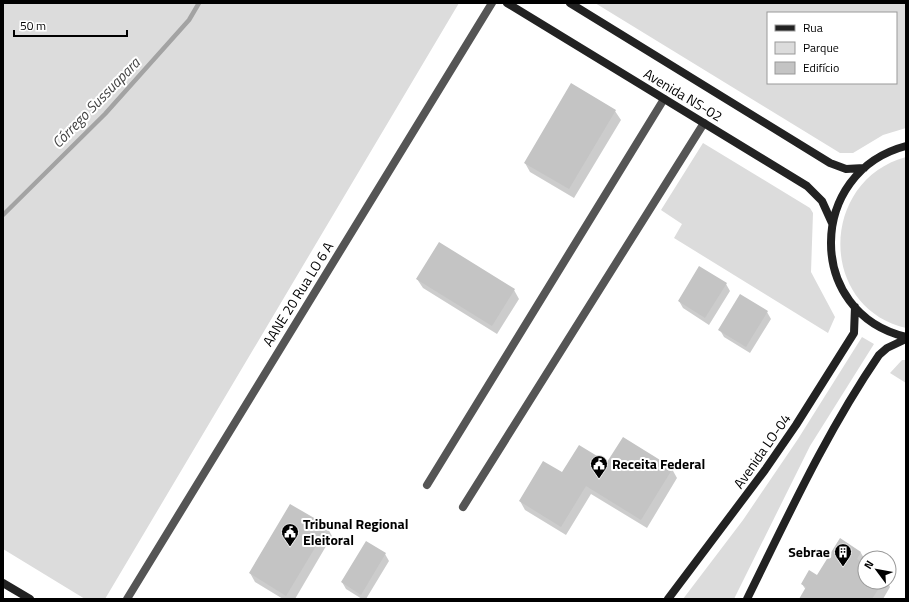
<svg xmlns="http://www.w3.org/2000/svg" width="909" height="602" font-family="'Titillium Web',sans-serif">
<rect width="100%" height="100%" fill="#fff"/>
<path fill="#dcdcdc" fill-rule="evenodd" d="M3,3h456l-354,596h-20l-82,-50z
M595,3h311v125l-23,7 -30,18h-13zM768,13h128v70h-128z
M703,143l107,65 3,5 -2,59 24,45 -7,16 -154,-95 8,-14 -21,-14z
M906,157v171c-89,-21 -86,-148 0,-171z
M862,337l12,7 -64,102 -76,153h-51l60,-79 55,-81z
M902,360h4v23l-16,-10z"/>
<path fill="#0003" d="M615,111l6,9 -47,78 -44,-26 -5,-9z
M417,279l97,11 5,9 -22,35 -74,-46z
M726,284l4,7 -21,34 -26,-17 -4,-7z
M767,312l4,7 -21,34 -26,-16 -4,-7z
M607,463l65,6 5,9 -30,50 -56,-34 -25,41 -41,-25 -5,-9 42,-27z
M327,527l5,9 -37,63h-12l-28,-17 -5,-9z
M840,540l21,13 4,7v22h23l2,5 -7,12h-83l6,-9 -4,-6 15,-8z
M385,554l4,7 -23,38h-4l-16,-10 -4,-7z"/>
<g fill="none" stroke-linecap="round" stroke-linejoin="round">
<path stroke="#a3a3a3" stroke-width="4.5" d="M3,215l102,-101 84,-94 10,-17"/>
</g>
<path fill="#c4c4c4" d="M571,83l45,27 -47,79 -45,-26z
M439,242l76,47 -23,37 -76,-47z
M699,266l28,17 -22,35 -27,-17z
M740,294l28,17 -22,36 -28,-17z
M623,437l50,31 -32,52 -55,-34 -25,41 -42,-26 24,-40 19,11 17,-27 28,17z
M290,504l38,22 -42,70 -37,-23z
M840,538l21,14 -4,7 8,5v18h18l-11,17h-73l7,-12 -5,-3 8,-14 8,5z
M366,541l20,12 -25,42 -20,-13z"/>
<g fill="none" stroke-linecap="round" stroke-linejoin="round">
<path stroke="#555" stroke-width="8" d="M427,485l237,-386
M463,507l241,-384
M127,599l365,-596"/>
<path stroke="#222" stroke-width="8" d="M507,3l300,183 15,15 10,22
M570,3l260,160 16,6 18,-1
M906,146c-99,26 -101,167 0,191
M3,583l27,16
M668,599l97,-129 31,-45 58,-92 1,-26
M747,599c41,-83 80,-168 132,-244l8,-7 19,-9"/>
</g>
<defs>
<g id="civic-pin" transform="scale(0.9)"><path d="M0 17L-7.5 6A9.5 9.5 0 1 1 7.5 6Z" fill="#000" stroke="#fff"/><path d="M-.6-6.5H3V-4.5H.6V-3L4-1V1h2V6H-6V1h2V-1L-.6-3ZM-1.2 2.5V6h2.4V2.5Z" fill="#fff"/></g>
<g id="building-pin" transform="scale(0.9)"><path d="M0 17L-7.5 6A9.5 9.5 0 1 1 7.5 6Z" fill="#000" stroke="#fff"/><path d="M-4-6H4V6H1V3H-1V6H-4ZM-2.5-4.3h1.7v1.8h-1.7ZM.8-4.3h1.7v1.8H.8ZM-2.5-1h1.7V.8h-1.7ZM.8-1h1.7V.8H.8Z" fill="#fff"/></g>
</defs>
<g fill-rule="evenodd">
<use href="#civic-pin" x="599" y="464"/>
<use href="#civic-pin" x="290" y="532"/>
<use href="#building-pin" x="843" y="552"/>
</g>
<g text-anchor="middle" stroke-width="4" stroke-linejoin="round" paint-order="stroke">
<g font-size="14" fill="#000" stroke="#fff">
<text transform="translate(683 95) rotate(31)" y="5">Avenida NS-02</text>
<text transform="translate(298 294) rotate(-58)" y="5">AANE 20 Rua LO 6 A</text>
<text transform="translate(762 451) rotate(-55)" y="5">Avenida LO-04</text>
</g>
<g font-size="14" font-weight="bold" fill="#000" stroke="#fff" text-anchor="start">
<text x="612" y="469">Receita Federal</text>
<text x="303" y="529">Tribunal Regional<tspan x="303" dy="16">Eleitoral</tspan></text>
<text x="830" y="557" text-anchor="end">Sebrae</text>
</g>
<g font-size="15" font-style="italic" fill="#444" stroke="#fff">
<text transform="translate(96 103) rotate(-46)" y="5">Córrego Sussuapara</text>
</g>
</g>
<rect width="909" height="602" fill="none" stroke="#000000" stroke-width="8"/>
<rect x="767" y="12" width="130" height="72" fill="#ffffff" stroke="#999999"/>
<rect x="775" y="25" width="20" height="6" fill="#222222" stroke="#999999"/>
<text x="803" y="32" font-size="12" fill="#000000">Rua</text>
<rect x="775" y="42" width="20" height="12" fill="#dcdcdc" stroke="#999999"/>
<text x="803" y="52" font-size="12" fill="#000000">Parque</text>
<rect x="775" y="62" width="20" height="12" fill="#c4c4c4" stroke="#999999"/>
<text x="803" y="72" font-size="12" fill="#000000">Edifício</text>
<g transform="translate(877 570) rotate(302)"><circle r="19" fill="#ffffff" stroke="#999999"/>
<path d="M0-3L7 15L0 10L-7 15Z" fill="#000000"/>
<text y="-6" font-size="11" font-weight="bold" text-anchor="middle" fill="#000000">N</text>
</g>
<path d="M14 30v6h113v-6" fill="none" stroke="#000000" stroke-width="2"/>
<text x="20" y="30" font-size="12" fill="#000000" stroke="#ffffff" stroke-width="3" paint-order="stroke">50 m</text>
</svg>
